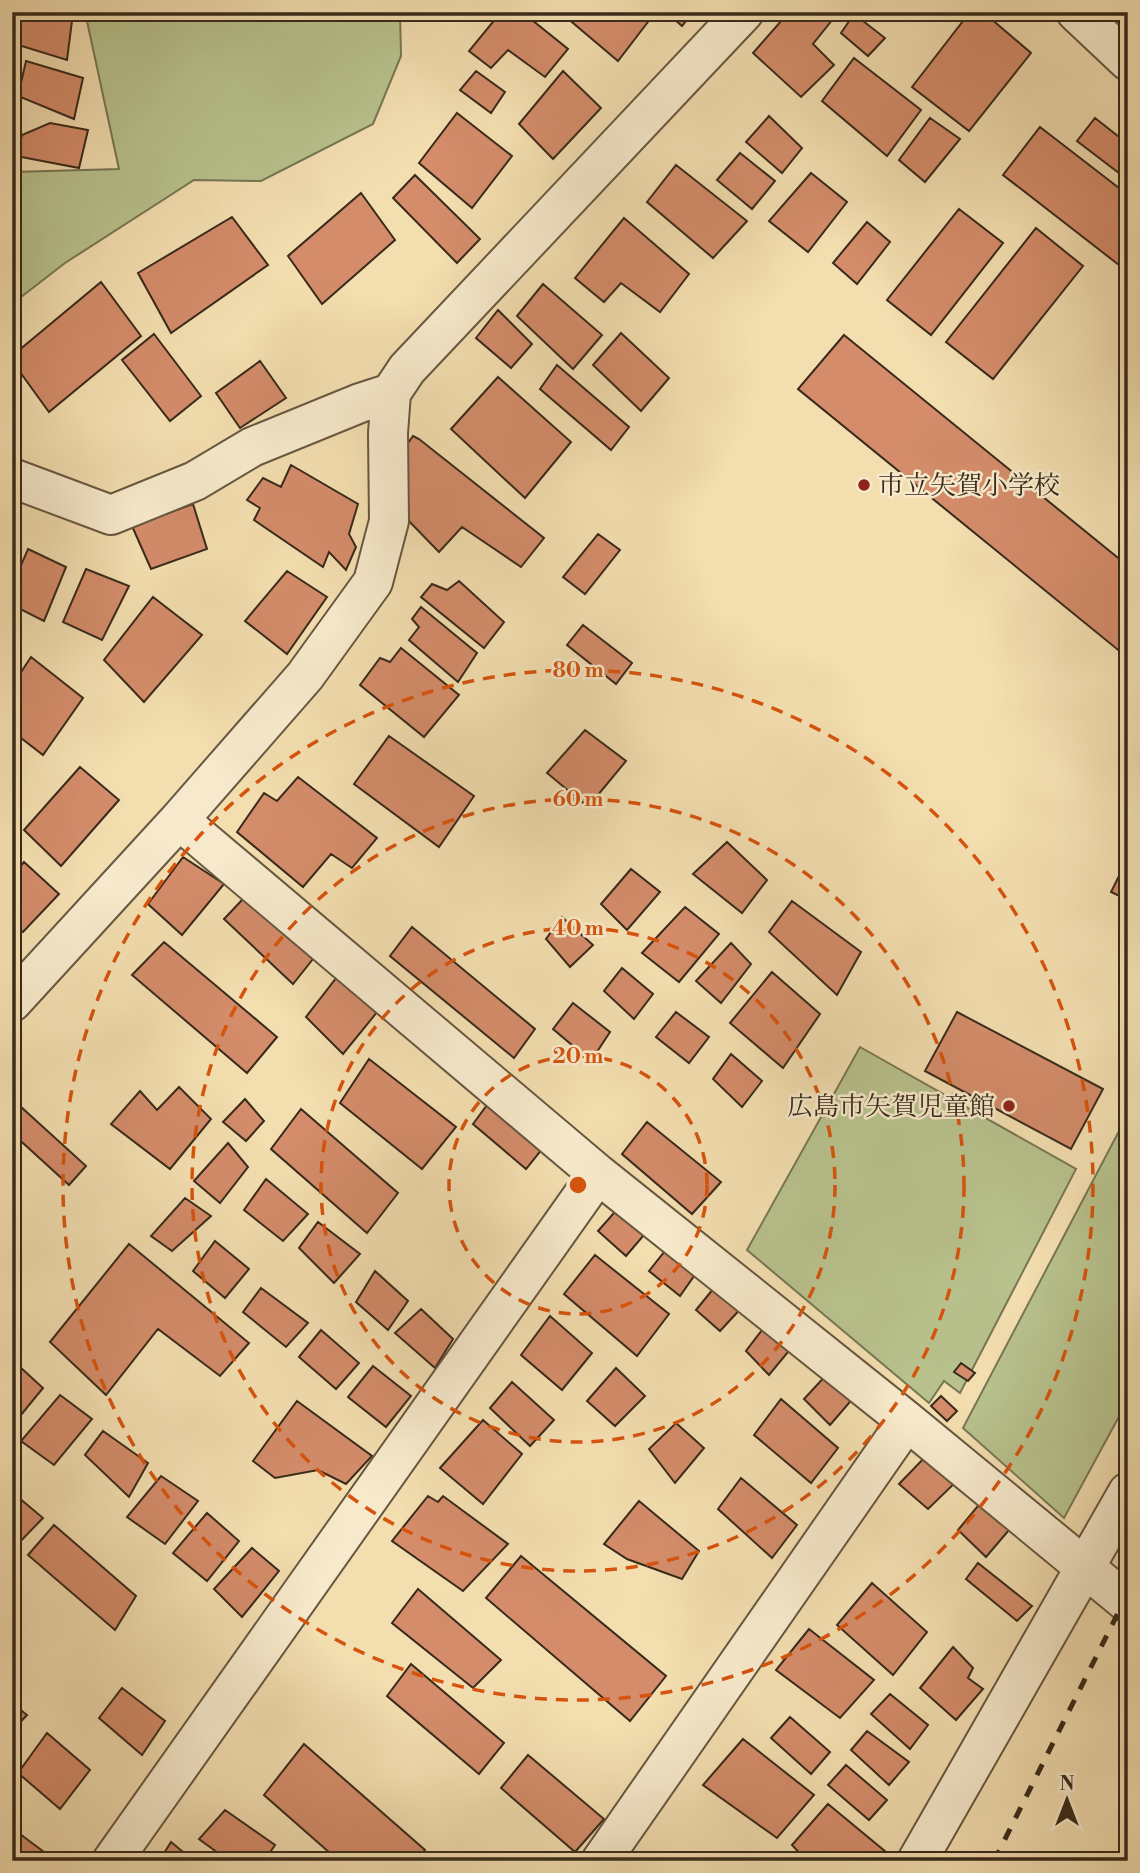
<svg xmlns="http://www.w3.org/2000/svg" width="1140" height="1873" font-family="'Libre Bodoni','Noto Serif JP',serif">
<rect width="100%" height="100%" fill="#f3deb0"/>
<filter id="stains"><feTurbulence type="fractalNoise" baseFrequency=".00286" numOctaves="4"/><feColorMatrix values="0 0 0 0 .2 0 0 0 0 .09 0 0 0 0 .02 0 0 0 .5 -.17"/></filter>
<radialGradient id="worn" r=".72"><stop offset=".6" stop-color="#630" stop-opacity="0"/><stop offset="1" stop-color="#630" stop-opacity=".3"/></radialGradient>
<path fill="#b8c28d" stroke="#787654" stroke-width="2" d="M85,12h315l1,44 -28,68 -112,57 -67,-1 -129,83 -53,41v-132l107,-3z
M860,1047l216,122 -116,224 -16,-12 -15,22 -182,-153z
M1128,1114v286l-64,118 -101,-90z"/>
<path fill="#d48c6a" stroke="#382a1a" stroke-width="2" d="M17,12h20l35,9 -5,39 -55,-17z
M501,12h21l46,37 -23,28 -37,-27 -17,18 -22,-17z
M560,12h84l7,6 -33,43z
M666,12h27l-11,14z
M789,12l48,2 -24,30 21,21 -33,32 -48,-44z
M866,12h21l-8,9z
M970,12h13l48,41 -62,78 -57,-44z
M854,14l31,24 -17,18 -27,-23z
M854,58l67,52 -34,46 -65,-55z
M26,61l57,17 -9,41 -56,-23z
M476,71l29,21 -14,21 -31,-23z
M563,71l38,37 -48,51 -34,-35z
M457,113l55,43 -40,52 -53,-45z
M769,116l33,32 -20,25 -36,-31z
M930,118l30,21 -35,43 -26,-22z
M1095,118l33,26v36l-51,-39z
M50,123l38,7 -9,38 -63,-12 6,-21z
M1040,127l88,68v77l-125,-97z
M740,153l35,28 -23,28 -35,-29z
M676,165l71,56 -34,37 -66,-56z
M811,173l36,29 -39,50 -39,-31z
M415,175l65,64 -23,24 -64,-65z
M361,193l34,47 -73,64 -34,-48z
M959,209l44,34 -72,92 -44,-35z
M232,217l36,48 -97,68 -33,-60z
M624,218l65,56 -29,38 -39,-29 -17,19 -29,-24z
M867,222l23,20 -33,42 -24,-21z
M1036,228l47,38 -90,113 -47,-37z
M101,282l40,54 -92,76 -37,-51v-5z
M543,284l59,51 -29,34 -56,-53z
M498,310l34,34 -21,24 -35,-30z
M621,333l48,45 -28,33 -48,-46z
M154,334l47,62 -31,25 -48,-61z
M844,335l284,231v92l-330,-269z
M260,361l26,37 -46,30 -24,-35z
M557,365l72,62 -18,23 -71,-61z
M498,377l73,65 -46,56 -74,-69z
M413,436l6,3 125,99 -23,29 -59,-40 -23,25 -35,-36 -3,-63z
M291,465l67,39 -9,30 7,13 -10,23 -17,-18 -6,15 -69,-47 6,-12 -13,-8 16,-22 18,9z
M193,504l14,45 -56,20 -19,-43z
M598,534l22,16 -35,44 -22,-17z
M28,549l38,18 -22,54 -32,-16v-19z
M86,569l43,17 -27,54 -39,-18z
M287,571l40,26 -40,57 -42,-33z
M459,581l45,41 -20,26 -63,-51 11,-13 15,6z
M153,597l49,38 -58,67 -40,-42z
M421,607l56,46 -19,29 -49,-42 10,-13 -7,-8z
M583,625l49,38 -16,21 -49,-39z
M401,648l58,47 -35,42 -64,-52 20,-27 10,4z
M31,657l52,41 -40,57 -31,-24v-45z
M585,730l41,31 -38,46 -41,-34z
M389,736l85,60 -35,51 -85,-63z
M80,767l39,33 -58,66 -37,-36z
M298,777l79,61 -25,30 -21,-14 -28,33 -66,-55 27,-39 13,8z
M727,842l40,38 -25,33 -49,-39z
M183,857l41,27 -42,51 -34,-31z
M1128,858v42l-17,-8z
M24,862l35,32 -36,38 -11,-8v-48z
M631,869l29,23 -33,38 -26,-26z
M243,899l70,60 -20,25 -69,-65z
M792,901l69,51 -24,43 -68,-63z
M685,907l34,27 -40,48 -37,-29z
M562,917l31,28 -23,22 -24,-28z
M412,927l123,102 -21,29 -124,-102z
M164,942l113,95 -30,36 -115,-98z
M731,943l20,21 -30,39 -25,-22z
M622,968l31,26 -19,25 -30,-28z
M772,972l48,42 -37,54 -53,-45z
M337,977l41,34 -35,43 -37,-37z
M573,1003l37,29 -19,29 -38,-32z
M676,1012l33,25 -20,26 -33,-26z
M957,1012l146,77 -32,60 -146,-78z
M731,1054l31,27 -20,26 -29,-28z
M369,1059l87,68 -34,42 -82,-66z
M179,1087l32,32 -41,50 -59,-45 29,-33 17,19z
M245,1099l19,22 -18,20 -23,-19z
M490,1101l52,48 -16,20 -53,-45z
M20,1106l66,60 -17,19 -57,-52v-17z
M301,1109l97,84 -31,40 -96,-84z
M647,1122l74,60 -29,32 -70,-60z
M228,1143l20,24 -28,36 -26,-22z
M266,1179l42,35 -25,27 -39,-31z
M185,1198l26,18 -39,35 -21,-15z
M621,1205l29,23 -24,28 -28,-25z
M318,1222l42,32 -26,29 -35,-35z
M215,1241l34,28 -24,29 -32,-27z
M129,1244l120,99 -29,33 -62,-47 -52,66 -56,-53z
M669,1246l30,23 -19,27 -31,-25z
M595,1255l74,59 -32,42 -73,-62z
M375,1271l33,30 -20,29 -32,-28z
M718,1283l27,21 -25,27 -24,-21z
M261,1288l47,35 -22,24 -43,-35z
M421,1309l32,30 -18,29 -40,-35z
M550,1316l42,37 -30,37 -41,-35z
M765,1326l28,20 -24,29 -23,-24z
M321,1330l38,33 -23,26 -37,-32z
M961,1363l14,10 -7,8 -14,-9z
M19,1366l24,22 -31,38v-51z
M373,1366l38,30 -25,31 -38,-30z
M616,1368l29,28 -30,30 -28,-25z
M828,1373l28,22 -26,30 -26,-26z
M512,1382l42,38 -24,26 -40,-38z
M60,1395l32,24 -38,46 -33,-24z
M941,1396l16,15 -10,10 -16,-15z
M781,1399l57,49 -27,35 -57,-48z
M297,1401l75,55 -26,28 -28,-14 -43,8 -22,-17z
M483,1420l39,34 -39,50 -43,-36z
M676,1423l28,25 -29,35 -26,-34z
M103,1431l45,32 -19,34 -44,-42z
M926,1456l33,23 -31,30 -29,-25z
M161,1476l37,25 -33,43 -38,-27z
M741,1478l56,47 -25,33 -54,-49z
M12,1492l31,26 -31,32z
M428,1496l10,6 5,-6 65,48 -45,47 -71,-50z
M639,1501l60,50 -17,28 -55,-20 -23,-15z
M982,1501l33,22 -29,34 -28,-27z
M207,1513l32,28 -32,40 -34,-28z
M54,1525l82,71 -21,34 -87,-75z
M252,1548l27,23 -37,46 -28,-28z
M521,1556l145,120 -36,45 -144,-123z
M978,1563l54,43 -15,15 -51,-42z
M872,1583l55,49 -34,43 -56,-50z
M418,1589l83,71 -28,28 -81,-65z
M809,1629l65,51 -34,38 -64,-48z
M953,1647l20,21 -5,10 15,11 -27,31 -36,-32z
M411,1664l93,79 -25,31 -92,-78z
M122,1688l43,33 -23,34 -43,-37z
M890,1694l38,31 -18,24 -39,-35z
M12,1703l15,12 -15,16z
M790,1717l40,35 -19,22 -40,-36z
M867,1731l42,31 -20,23 -38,-35z
M47,1733l43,37 -30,39 -42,-36z
M743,1739l71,56 -37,43 -74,-53z
M304,1744l121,106 -8,11h-78l-75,-66z
M528,1755l76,64 -29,33 -74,-64z
M846,1765l41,35 -18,20 -41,-35z
M828,1804l64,53 -3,4h-82l-15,-16z
M225,1810l50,35 -11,16h-35l-30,-22z
M12,1828l44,33h-44z
M171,1842l23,19h-35z
M1128,1844v17h-10z"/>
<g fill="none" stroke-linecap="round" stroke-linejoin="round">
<g stroke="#675740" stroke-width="42">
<path id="minor" d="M1076,12l52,49
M12,478l99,37 84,-34 57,-34 108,-44 31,-10
M179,820l419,354 309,247 221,182
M12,1002l167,-182 126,-144 68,-94 16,-61 -1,-88 3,-40 16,-24 337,-357
M112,1861l486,-687
M601,1861l306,-440
M917,1861l211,-369"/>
</g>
<use href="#minor" stroke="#f7eacc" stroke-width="38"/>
<path stroke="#382a1a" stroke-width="5" stroke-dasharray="12 12" stroke-linecap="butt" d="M994,1861l134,-268"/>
</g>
<g fill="none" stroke="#d6540d" stroke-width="3.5" stroke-dasharray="12 9">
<circle cx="578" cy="1185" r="129"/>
<circle cx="578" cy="1185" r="257"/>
<circle cx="578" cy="1185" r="386"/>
<circle cx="578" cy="1185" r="515"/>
</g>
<g fill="#8f2418" stroke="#f7eacc" stroke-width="2.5">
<circle cx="864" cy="485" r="7"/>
<circle cx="1009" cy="1106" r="7"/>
</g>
<g text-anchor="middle" stroke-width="5" stroke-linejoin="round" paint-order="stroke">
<g font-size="26" fill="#382a1a" stroke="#f7eacc" text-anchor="start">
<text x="878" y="494">市立矢賀小学校</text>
<text x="995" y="1115" text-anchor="end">広島市矢賀児童館</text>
</g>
</g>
<circle cx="578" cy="1185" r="10" fill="#d6540d" stroke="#f7eacc" stroke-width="3.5"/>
<g font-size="21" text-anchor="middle" font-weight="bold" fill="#d6540d" stroke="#f7eacc" stroke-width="5" stroke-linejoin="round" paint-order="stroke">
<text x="578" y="677">80 m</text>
<text x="578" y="806">60 m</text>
<text x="578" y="935">40 m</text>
<text x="578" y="1063">20 m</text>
</g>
<rect width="1140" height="1873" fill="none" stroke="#f3deb0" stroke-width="42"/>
<rect x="14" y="14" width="1112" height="1845" fill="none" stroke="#382a1a" stroke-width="3.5"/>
<rect x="21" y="21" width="1098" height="1831" fill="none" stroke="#382a1a" stroke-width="2"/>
<g transform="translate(1067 1800)" stroke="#f7eacc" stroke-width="5" paint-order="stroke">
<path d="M0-5L12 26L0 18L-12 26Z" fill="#382a1a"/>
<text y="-10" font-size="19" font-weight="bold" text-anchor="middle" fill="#382a1a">N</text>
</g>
<rect width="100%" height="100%" filter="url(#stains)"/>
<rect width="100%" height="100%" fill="url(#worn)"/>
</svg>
